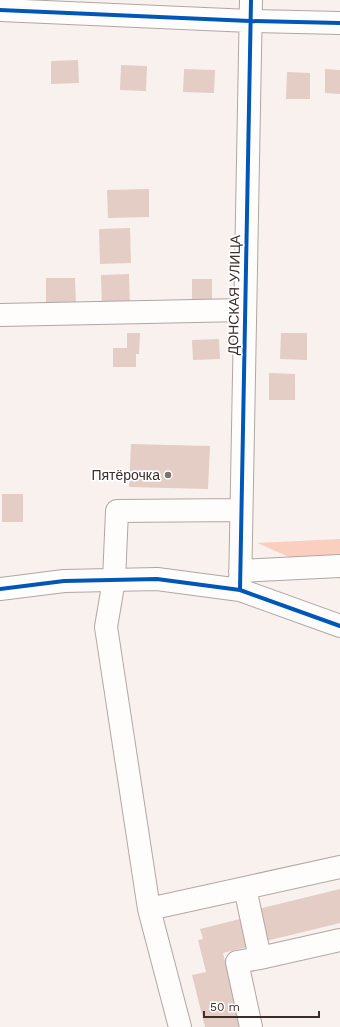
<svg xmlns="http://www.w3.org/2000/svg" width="340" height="1027" font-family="'Work Sans',sans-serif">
<rect width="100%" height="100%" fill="#f9f1ee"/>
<path fill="#fbcfc0" d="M340,539v40l-83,-36z"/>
<path fill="#e3cdc5" d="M78,60l1,23 -28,1v-23z
M121,65l26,1 -1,25 -26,-1z
M184,69l31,1 -1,23 -31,-1z
M325,69l15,1v24l-15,-1z
M287,72l23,1v26h-24z
M149,189v28l-41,1 -1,-28z
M130,228l1,35 -31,1 -1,-35z
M129,274l1,33 -28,1 -1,-33z
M46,278h29l1,28h-30z
M192,279h20v23h-20z
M127,333h13l-1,21h-3v13h-23v-19h14z
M281,333h26v27l-27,-1z
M219,339l1,20 -27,1 -1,-20z
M269,373l26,1v26h-26z
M131,444l79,2 -2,43 -79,-2z
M2,494h21v28h-21z
M340,889v34l-78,19 -8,-32z
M240,919l7,28 -24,6 18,74h-36l-13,-52 14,-3 -8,-32 5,-1 -3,-10z"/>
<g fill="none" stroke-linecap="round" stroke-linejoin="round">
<g stroke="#b0a7a3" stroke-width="24">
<path id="minor" d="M0,10l250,11 90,2
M0,315l244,-5
M240,571l100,-5
M0,589l64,-8 93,-2 83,11 100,36
M240,590l11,-590
M245,888l15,70 80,-18
M149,909l191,-42
M180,1027l-31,-118 -43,-282 8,-47 3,-69 124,-1
M251,1027l-14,-65 23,-4"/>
</g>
<use href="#minor" stroke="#fefdfc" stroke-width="22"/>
<g stroke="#fff" stroke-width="6">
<path id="cycleway" d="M0,10l250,11 90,2
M0,589l64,-8 93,-2 83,11 100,36
M240,590l11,-590"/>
</g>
<use href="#cycleway" stroke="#0057b8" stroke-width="4"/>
</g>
<circle fill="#7e726e" stroke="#fff" stroke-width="1.5" cx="168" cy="475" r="4"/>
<g text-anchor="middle" stroke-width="3.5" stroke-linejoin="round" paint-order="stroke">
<g font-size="14" fill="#3b2d29" stroke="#fff">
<text transform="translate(234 295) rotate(-89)" y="5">ДОНСКАЯ УЛИЦА</text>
</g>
<g font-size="14" fill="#3b2d29" stroke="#fff" text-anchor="end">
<text x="160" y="480">Пятёрочка</text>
</g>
</g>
<path d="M204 1011v6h115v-6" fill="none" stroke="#3b2d29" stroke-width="2"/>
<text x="210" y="1011" font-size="12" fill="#3b2d29" stroke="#ffffff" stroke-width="3" paint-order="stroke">50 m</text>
</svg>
